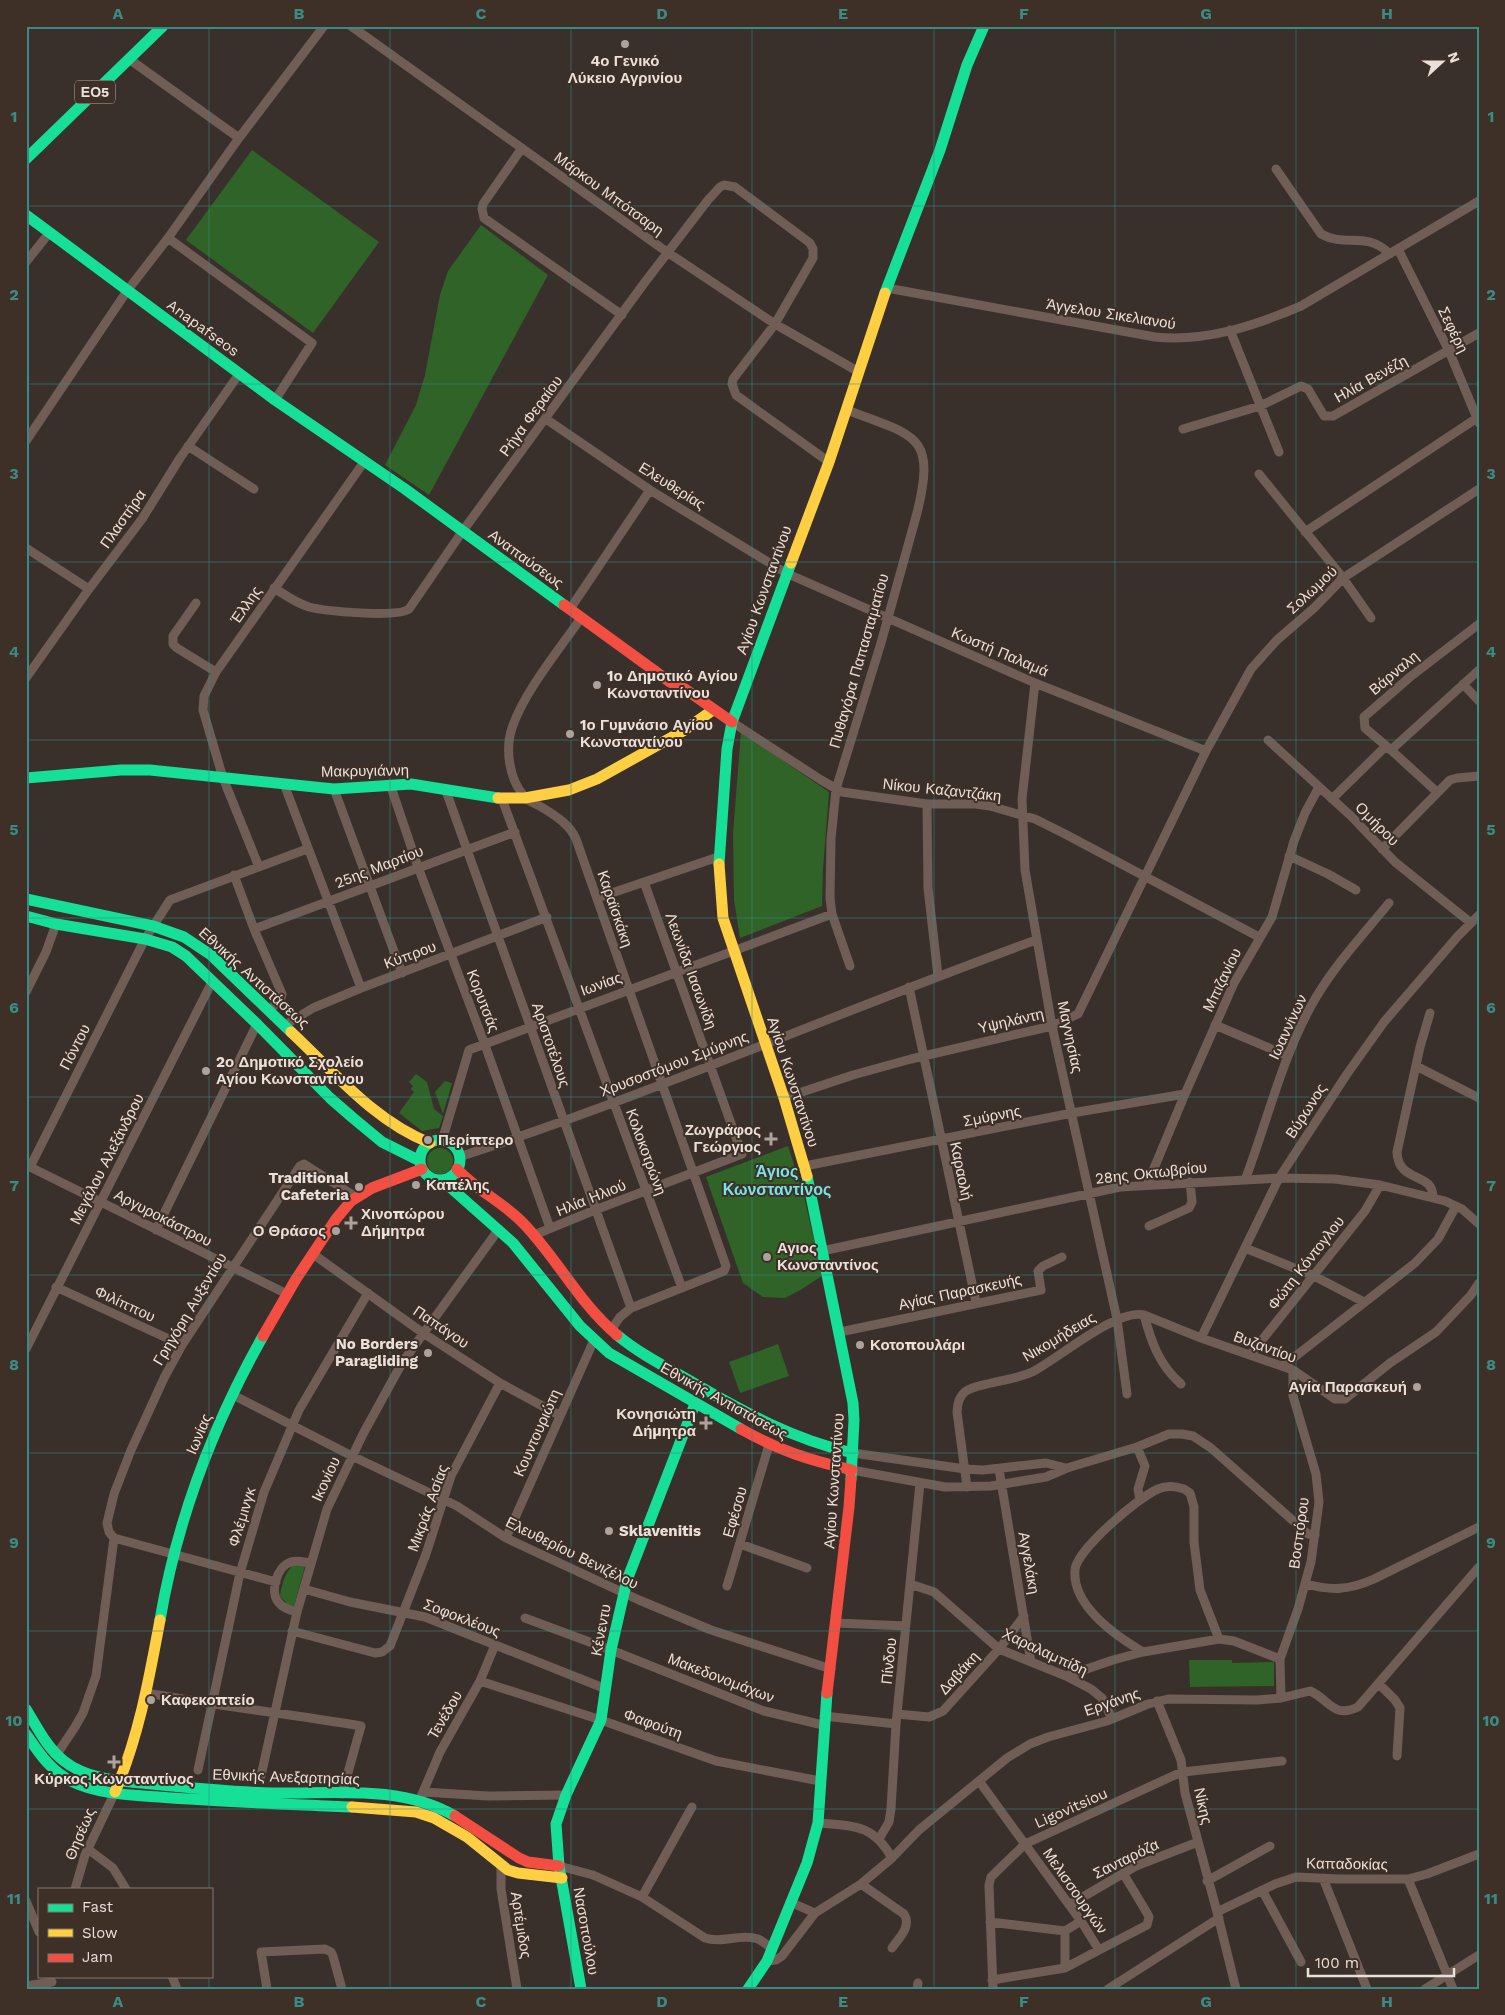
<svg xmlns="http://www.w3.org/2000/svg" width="1505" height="2015" font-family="'Work Sans',sans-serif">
<rect width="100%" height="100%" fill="#39302c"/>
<path fill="#2f6327" d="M252,150l127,92 -66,91 -127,-93z
M481,225l67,50 -119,220 -44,-30 31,-60 9,-30 15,-80 8,-24z
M741,732l88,60 -6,77 -1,37 -82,32 -6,-38 -1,-67z
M416,1074l11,8 7,27 9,7 -4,12 -17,3 -23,-18 15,-21 -3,-3 2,-3 -4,-4z
M445,1081l7,2 -9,31 -8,-22z
M788,1146l16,50 18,80 -20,13 -17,9 -22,-1 -20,-14 -37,-106z
M427 1161a13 13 0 1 1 26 0a13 13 0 1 1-26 0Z
M778,1344l11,32 -49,17 -11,-31z
M293,1565l12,1 -11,40 -6,-1 -8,-9c2,-11 4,-22 13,-31z
M1189,1660h43v3l42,-1v24l-84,1z"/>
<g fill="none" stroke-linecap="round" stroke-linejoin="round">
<path stroke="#705d56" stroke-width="9" d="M351,26l316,226 108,72 84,48
M129,59l110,79
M522,148l-39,56 -1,5 2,9 138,97
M1276,169l45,65c25,14 44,-4 69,20
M168,238l144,105 -37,57
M1398,249l51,102 30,72
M26,262l24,-30
M887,288l268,49c51,5 99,-11 146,-31l178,-105
M1230,330l49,122
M847,410c67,26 90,23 70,103l-36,130 -45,146 -5,50 -1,59 2,16 18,52
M546,419l104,71 136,83 249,110 171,68
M1183,429l77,-23 41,-20 7,3 16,27h9l146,-83
M26,441l101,-150 41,-53 71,-100 85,-112
M188,446l66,43
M1259,474l84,104 28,40
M1305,532l172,-114
M26,548l63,41
M274,588c11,7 22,15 35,19 16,4 88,11 100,2l53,-77 183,-250 63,-82 12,-13 4,-2 11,2 75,56 3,6v9l-38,66 -42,55 -1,5 4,11 93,67
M196,603l-23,33v8l4,4 39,24
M570,609l80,-119
M581,618c-22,32 -57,74 -69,110 -7,21 -3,51 12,68 5,6 13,8 19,12 13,8 27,17 33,31l150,427 -2,5 -93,37 -11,9 -9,13
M26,678l63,-89 53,-70 38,-61 59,-84
M1035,683l-13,116 3,71 27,156 65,293 10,75
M1463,684l16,17
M732,722l89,58 21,12 85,12h49l14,2 45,13 30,15 194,103
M1268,740l83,76 44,46 76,61
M1391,750l-26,-22 -1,-11 46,-40 69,-53
M284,784l77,204
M390,784l28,83 67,178 65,183
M334,789l68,184
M446,791l185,517
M1437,792l-46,-42 88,-80
M502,799l180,489
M1332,799l54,-53
M927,804l1,84 10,88
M1382,849l68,-69 7,-2 22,-2
M1289,856l39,18 28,16
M259,867l-36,-89 -20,-68 1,-14 12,-24 148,-210
M234,875l20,54 28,65 -1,4 -11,12
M597,898l121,-41
M254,929l261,-97
M909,987l67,315
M26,992l20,-40 10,-28
M1430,1013l-10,34 -23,105c1,32 37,19 36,46
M285,1025l28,-17 48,-20 186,-71
M1215,1025l73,31
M1416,1066l63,32
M784,1098l69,-23 58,-16 141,-33 26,-12 128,-263 45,-82 26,-29 37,-32 29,-30 136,-89
M442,1141l27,-91 363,-136
M459,1157c196,-64 384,-147 577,-217
M26,1165l261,129
M805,1166l267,-53 113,-19
M30,1167l115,-228 25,-39 137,-51
M1245,1180c22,-58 36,-119 66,-174 20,-37 51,-70 78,-103
M1147,1185l38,-91 49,-111 38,-66 22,-76 11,-28 14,-26
M1149,1226l40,-18 3,-6 -2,-20
M156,1230l101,-206
M534,1235l61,-25 147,-56 -98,-272
M1245,1248l69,28 50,26
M822,1251l298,-64 159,-9 56,1 45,6 65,16 17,8 17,15
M313,1254l110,79 77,50 59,32
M56,1287l126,58
M1144,1315c7,26 15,50 37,69
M840,1332l201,-42 -3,-19 5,-5 19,-9
M1201,1338l78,-160 68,-104 37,-52 74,-86 21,-21
M26,1349l186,-367
M1250,1355l115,-144 15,-26
M1283,1366l132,-103 23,-24 18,-33
M233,1395l119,61 105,50 49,32 133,62 72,30 120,39
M1137,1447l8,19 -7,23 2,11
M853,1453l112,16 18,1 63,-7 20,5
M999,1469l32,193
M852,1470l93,17 46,-1 55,-9 21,-9 70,-21 32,-13h13l11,2 18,12 97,86 7,1
M967,1487l-10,-75c1,-24 14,-24 34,-29 13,-3 28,-5 41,-11 26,-13 85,-64 112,-57l57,23 92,32 42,29h10l45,-36 46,-31 35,-37 8,-12
M114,1538l-5,-6 -2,-9 7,-29 17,-44 33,-72 18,-33 118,-179 4,-2 52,33
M114,1538l162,44
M506,1538l88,-198
M740,1544l67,24
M910,1584l24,8 65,57 67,27 25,13 11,9 10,21
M1306,1584c26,7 43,6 68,-5l105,-52
M727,1586l42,-141
M304,1589l46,13 75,15 181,72
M297,1612c-7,-2 -14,-4 -18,-9 -10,-11 -2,-37 12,-41 6,-2 13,0 19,1
M525,1618l86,32 153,61 59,14
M836,1623l70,3
M292,1631l83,22 7,-1 8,-6 36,-92 25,-78 49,-93
M1143,1652c-27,-16 -71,-46 -68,-82 1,-20 64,-73 83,-81 9,-4 17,-3 26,0l6,4 4,14v35l6,48 19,49
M1066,1676l47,-16 30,-8 76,-13 15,2 46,18
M480,1681l121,39 115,41 104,20
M1379,1684l16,16 5,8 -3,48
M147,1693c71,13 143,21 214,33l-19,68
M1281,1698l-1,-39 18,-50 13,-47 8,-60 -3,-28 -23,-78v-26
M1157,1701l24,59 4,33 32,119 19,77
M897,1714l32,3 14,-6 56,-62 25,-33
M824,1716l72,8
M57,1754l18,-27 8,-14 13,-37 18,-138
M198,1770l42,-197 24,-81 35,-82 69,-117
M261,1776l36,-164 30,-103 36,-75 39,-71 97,-134
M979,1781l102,140 18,29 48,-25 2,-8 -2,-4 -24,-40
M424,1792l64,4 78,-1
M420,1799l20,-47 40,-71 15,-36
M818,1823c36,3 55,1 74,35
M879,1839l10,-17 2,-13 5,-85 24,-241
M88,1849l25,19 13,21
M501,1866v23l16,100
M559,1866l34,9 49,22 63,41c17,6 36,-5 53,1 5,2 10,7 14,10
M1323,1878l44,111
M1408,1879l45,110
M1207,1881l63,-35
M861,1884l43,30c8,12 -5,24 -12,34
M75,1889l10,-34 30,-63
M1262,1890l39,72
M642,1897l50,-90
M26,1901l13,31
M790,1902l25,11
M1069,1905l67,-39 62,-24
M1217,1912l58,-28 21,-7 42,2h70l19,-5 52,-20
M990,1922l75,9 16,-10
M1065,1931v37
M767,1961l9,-1 6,-4 33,-43 46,-29 31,-26 27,-28 88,-72 23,-14 18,-7 59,-16 41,-17 20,-5 89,1 24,-2 29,-7c19,8 23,28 48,16l121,-140
M172,1976l5,13
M992,1980l73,-12 34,-18
M26,1986l26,-4
M267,1989l-6,-37 64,-3 6,3 2,4 9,33
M917,1989l1,-6
M993,1989l-4,-104 2,-8 34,-33 150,-69 8,-3 99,-11
M1108,1989l111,-71
M1425,1989l54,-34"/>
<path stroke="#16e098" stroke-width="11" d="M26,159l137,-133
M26,215l249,185 130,89 159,116
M885,293l55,-143 27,-85 17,-39
M26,778l95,-8h29l184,19 77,-5 87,14
M719,864l8,-115 5,-27 59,-159
M26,899l127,27 31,11 27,18 80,77
M26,916l30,8 89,15 27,8 14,9 71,68 73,74 23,20 29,24 38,19
M420 1160a20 20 0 1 1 40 0a20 20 0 1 1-40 0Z
M807,1176l46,227 1,17 -3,59
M442,1180l71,63 67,83 29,27 132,76
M617,1335c23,19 49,32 75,47 52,30 102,58 161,71
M160,1620c17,-100 53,-195 103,-284
M26,1709c11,18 21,39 38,52 24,19 58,20 87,23 40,4 81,8 121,9 61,1 128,-9 183,23
M26,1734c13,19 25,38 47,48 25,12 58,13 86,15 64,5 128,7 193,10
M581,1989l-22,-123 -3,-42 10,-29 35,-75 10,-70 16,-70 68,-176
M748,1989l19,-28 40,-98 11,-40 9,-130"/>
<path stroke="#ffcf43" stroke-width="11" d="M791,563l38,-101 56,-169
M498,798h27l44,-8 28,-11 86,-48 30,-21
M719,864l4,54 61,180 23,78
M291,1032c43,40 83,89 139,111
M115,1792c24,-56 34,-113 45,-172
M352,1807l64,5 18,6 33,19 41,33 10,3 44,5"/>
<path stroke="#f24e42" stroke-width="11" d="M564,605l106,77 15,7 47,33
M457,1169c19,21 46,33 66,54 34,35 56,80 94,112
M263,1336l33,-57 40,-60 15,-18 21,-13 50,-19
M741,1429c39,22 68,31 111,41
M827,1693l22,-186 2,-28
M455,1816l64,42 9,4 31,4"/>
</g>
<path fill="none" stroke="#3b8b84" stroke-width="1" stroke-opacity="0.55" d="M209,26v1863M390,26v1963M571,26v1963M752,26v1963M934,26v1963M1115,26v1963M1296,26v1963M26,206h1453M26,384h1453M26,562h1453M26,740h1453M26,918h1453M26,1097h1453M26,1275h1453M26,1453h1453M26,1631h1453M26,1809h1453M209,1976v13"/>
<g fill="#aca29e" stroke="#3e2f27" stroke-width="2">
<circle cx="625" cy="44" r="5"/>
<circle cx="597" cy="685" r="5"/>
<circle cx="570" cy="734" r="5"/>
<circle cx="206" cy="1071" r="5"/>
<path d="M768.5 1131.5h5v5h5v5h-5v5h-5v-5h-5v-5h5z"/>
<circle cx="428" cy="1140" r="5"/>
<circle cx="416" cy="1185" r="5"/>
<circle cx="359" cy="1187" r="5"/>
<path d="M348.5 1215.5h5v5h5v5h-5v5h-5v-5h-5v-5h5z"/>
<circle cx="336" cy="1231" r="5"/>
<circle cx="767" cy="1257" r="5"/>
<circle cx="860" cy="1345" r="5"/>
<circle cx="428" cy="1353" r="5"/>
<circle cx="1417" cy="1387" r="5"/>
<path d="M703.5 1415.5h5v5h5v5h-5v5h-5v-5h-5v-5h5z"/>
<circle cx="609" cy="1531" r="5"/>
<circle cx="151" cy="1700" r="5"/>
<path d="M111.5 1754.5h5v5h5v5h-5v5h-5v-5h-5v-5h5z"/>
</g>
<g text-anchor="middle" stroke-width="4" stroke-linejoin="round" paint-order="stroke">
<rect fill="#3e2f27" stroke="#b6aba5" stroke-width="1" x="75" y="80.5" width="40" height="23" rx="4"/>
<g font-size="14" font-weight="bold" fill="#eae0db">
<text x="95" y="97">ΕΟ5</text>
</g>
<g font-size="15" font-weight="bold" fill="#eae0db" stroke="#3e2f27" text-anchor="start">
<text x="625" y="66" text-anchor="middle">4ο Γενικό<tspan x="625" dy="17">Λύκειο Αγρινίου</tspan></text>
<text x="607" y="681">1ο Δημοτικό Αγίου<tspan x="607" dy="17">Κωνσταντίνου</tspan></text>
<text x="580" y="730">1ο Γυμνάσιο Αγίου<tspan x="580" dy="17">Κωνσταντίνου</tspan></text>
<text x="216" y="1067">2ο Δημοτικό Σχολείο<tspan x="216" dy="17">Αγίου Κωνσταντίνου</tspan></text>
<text x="761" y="1135" text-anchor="end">Ζωγράφος<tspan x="761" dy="17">Γεώργιος</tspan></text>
<text x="438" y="1145">Περίπτερο</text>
<text x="349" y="1183" text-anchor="end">Traditional<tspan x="349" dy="17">Cafeteria</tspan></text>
<text x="426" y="1190">Καπέλης</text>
<text x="361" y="1219">Χινοπώρου<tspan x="361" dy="17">Δήμητρα</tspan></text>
<text x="326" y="1236" text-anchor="end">Ο Θράσος</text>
<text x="777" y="1253">Αγιος<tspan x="777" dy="17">Κωνσταντίνος</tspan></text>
<text x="418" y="1349" text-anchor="end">No Borders<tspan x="418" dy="17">Paragliding</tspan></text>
<text x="870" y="1350">Κοτοπουλάρι</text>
<text x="1407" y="1392" text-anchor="end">Αγία Παρασκευή</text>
<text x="696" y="1419" text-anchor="end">Κονησιώτη<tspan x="696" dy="17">Δήμητρα</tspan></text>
<text x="619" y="1536">Sklavenitis</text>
<text x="161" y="1705">Καφεκοπτείο</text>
<text x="114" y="1784" text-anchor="middle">Κύρκος Κωνσταντίνος</text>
</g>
<g font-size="15" fill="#eae0db" stroke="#3e2f27">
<text transform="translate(609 194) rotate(36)" y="5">Μάρκου Μπότσαρη</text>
<text transform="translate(1111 314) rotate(9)" y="5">Άγγελου Σικελιανού</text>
<text transform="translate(203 328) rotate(36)" y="5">Anapafseos</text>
<text transform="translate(1453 330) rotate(64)" y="5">Σεφέρη</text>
<text transform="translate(1371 379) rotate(-29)" y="5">Ηλία Βενέζη</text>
<text transform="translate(531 416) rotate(-54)" y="5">Ρήγα Φεραίου</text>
<text transform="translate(672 486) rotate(32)" y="5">Ελευθερίας</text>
<text transform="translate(123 519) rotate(-55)" y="5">Πλαστήρα</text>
<text transform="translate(526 559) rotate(36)" y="5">Αναπαύσεως</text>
<text transform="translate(764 590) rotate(-70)" y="5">Αγίου Κωνσταντίνου</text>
<text transform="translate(1312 590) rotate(-43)" y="5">Σολωμού</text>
<text transform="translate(246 605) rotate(-55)" y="5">Έλλης</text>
<text transform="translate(1000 652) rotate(23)" y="5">Κωστή Παλαμά</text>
<text transform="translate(859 661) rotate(-74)" y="5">Πυθαγόρα Παπασταματίου</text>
<text transform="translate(1394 673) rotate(-40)" y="5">Βάρναλη</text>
<text transform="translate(365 771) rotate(-1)" y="5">Μακρυγιάννη</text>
<text transform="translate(942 790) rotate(6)" y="5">Νίκου Καζαντζάκη</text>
<text transform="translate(1377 824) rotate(45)" y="5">Ομήρου</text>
<text transform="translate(379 867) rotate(-21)" y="5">25ης Μαρτίου</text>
<text transform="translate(615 909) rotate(71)" y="5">Καραϊσκάκη</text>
<text transform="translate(410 955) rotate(-20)" y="5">Κύπρου</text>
<text transform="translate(691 971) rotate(70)" y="5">Λεωνίδα Ιασωνίδη</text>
<text transform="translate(254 978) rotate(42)" y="5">Εθνικής Αντιστάσεως</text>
<text transform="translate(1222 980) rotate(-64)" y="5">Μπιζανίου</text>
<text transform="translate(601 984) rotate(-20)" y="5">Ιωνίας</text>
<text transform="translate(483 1001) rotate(69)" y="5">Κορυτσάς</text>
<text transform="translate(1011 1021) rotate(-13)" y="5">Υψηλάντη</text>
<text transform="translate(1288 1027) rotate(-65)" y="5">Ιωαννίνων</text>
<text transform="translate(1070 1037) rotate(78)" y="5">Μαγνησίας</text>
<text transform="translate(551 1045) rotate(71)" y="5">Αριστοτέλους</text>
<text transform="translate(75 1047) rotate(-63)" y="5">Πόντου</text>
<text transform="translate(674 1064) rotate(-21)" y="5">Χρυσοστόμου Σμύρνης</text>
<text transform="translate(793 1082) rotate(72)" y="5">Αγίου Κωνσταντίνου</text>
<text transform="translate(1306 1111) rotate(-57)" y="5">Βύρωνος</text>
<text transform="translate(992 1116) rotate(-11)" y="5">Σμύρνης</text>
<text transform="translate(646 1152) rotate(70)" y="5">Κολοκοτρώνη</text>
<text transform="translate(107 1159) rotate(-63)" y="5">Μεγάλου Αλεξάνδρου</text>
<text transform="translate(961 1171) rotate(78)" y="5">Καραολή</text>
<text transform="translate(1151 1173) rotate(-6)" y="5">28ης Οκτωβρίου</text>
<text transform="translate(591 1198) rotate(-22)" y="5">Ηλία Ηλιού</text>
<text transform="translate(163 1218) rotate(27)" y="5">Αργυροκάστρου</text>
<text transform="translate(1306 1263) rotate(-52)" y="5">Φώτη Κόντογλου</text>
<text transform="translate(960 1292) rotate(-12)" y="5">Αγίας Παρασκευής</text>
<text transform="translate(125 1304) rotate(25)" y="5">Φιλίππου</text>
<text transform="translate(190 1309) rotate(-59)" y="5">Γρηγόρη Αυξεντίου</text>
<text transform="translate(441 1327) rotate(34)" y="5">Παπάγου</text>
<text transform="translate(1059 1337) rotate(-31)" y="5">Νικομήδειας</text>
<text transform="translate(1265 1347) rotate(20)" y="5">Βυζαντίου</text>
<text transform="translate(724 1401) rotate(29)" y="5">Εθνικής Αντιστάσεως</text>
<text transform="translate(537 1433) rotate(-66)" y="5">Κουντουριώτη</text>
<text transform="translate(199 1434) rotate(-67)" y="5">Ιωνίας</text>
<text transform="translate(326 1479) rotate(-65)" y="5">Ικονίου</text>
<text transform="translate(834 1481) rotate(-86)" y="5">Αγίου Κωνσταντίνου</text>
<text transform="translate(428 1508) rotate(-70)" y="5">Μικράς Ασίας</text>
<text transform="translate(735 1512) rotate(-74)" y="5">Εφέσου</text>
<text transform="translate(242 1517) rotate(-73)" y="5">Φλέμινγκ</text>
<text transform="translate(1299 1533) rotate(-82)" y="5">Βοσπόρου</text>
<text transform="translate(572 1553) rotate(26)" y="5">Ελευθερίου Βενιζέλου</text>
<text transform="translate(1029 1563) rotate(80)" y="5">Αγγελάκη</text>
<text transform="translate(462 1618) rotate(21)" y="5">Σοφοκλέους</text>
<text transform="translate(601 1630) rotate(-79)" y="5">Κένεντυ</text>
<text transform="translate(1045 1652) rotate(25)" y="5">Χαραλαμπίδη</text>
<text transform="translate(889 1661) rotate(-84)" y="5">Πίνδου</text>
<text transform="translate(959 1673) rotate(-48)" y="5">Δαβάκη</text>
<text transform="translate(721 1678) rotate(21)" y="5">Μακεδονομάχων</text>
<text transform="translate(1112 1702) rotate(-19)" y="5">Εργάνης</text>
<text transform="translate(445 1715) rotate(-60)" y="5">Τενέδου</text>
<text transform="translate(653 1724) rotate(20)" y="5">Φαφούτη</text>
<text transform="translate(286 1777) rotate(2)" y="5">Εθνικής Ανεξαρτησίας</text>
<text transform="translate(1203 1806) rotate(77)" y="5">Νίκης</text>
<text transform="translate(1071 1808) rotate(-24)" y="5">Ligovitsiou</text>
<text transform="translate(80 1834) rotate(-67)" y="5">Θησέως</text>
<text transform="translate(1126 1859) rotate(-26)" y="5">Σανταρόζα</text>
<text transform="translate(1347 1864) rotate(1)" y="5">Καπαδοκίας</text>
<text transform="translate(1075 1891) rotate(55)" y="5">Μελισσουργών</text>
<text transform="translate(521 1925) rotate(81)" y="5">Αρτέμιδος</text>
<text transform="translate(586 1931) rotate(80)" y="5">Νασοπούλου</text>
</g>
<g font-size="16" font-weight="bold" fill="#77e3e6" stroke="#3e2f27">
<text x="777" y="1177">Άγιος<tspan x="777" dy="18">Κωνσταντίνος</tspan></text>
</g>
</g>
<rect width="1505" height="2015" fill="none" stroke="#3e2f27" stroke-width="55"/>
<rect x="38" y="1888" width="175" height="90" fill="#3e2f27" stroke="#83766f"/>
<rect x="48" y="1904" width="25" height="8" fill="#16e098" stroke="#83766f"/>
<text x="82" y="1912" font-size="15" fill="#eae0db">Fast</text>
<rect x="48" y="1929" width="25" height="8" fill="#ffcf43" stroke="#83766f"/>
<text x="82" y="1938" font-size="15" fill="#eae0db">Slow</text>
<rect x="48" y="1954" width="25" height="8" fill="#f24e42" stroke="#83766f"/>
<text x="82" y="1962" font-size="15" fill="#eae0db">Jam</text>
<g transform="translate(1442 62) rotate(69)" stroke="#3e2f27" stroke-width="4" paint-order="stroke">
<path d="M0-4L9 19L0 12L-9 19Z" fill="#eae0db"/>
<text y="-8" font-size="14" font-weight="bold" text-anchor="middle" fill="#eae0db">N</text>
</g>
<path d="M1308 1968v8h146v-8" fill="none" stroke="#eae0db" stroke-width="2.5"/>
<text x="1315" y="1968" font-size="15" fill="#eae0db" stroke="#3e2f27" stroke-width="4" paint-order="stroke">100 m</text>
<rect x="28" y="28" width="1450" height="1960" fill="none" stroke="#3b8b84" stroke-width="2"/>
<g font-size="16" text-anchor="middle" font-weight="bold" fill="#3b8b84">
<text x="118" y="19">A</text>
<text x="299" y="19">B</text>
<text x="481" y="19">C</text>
<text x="662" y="19">D</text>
<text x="843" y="19">E</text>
<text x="1024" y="19">F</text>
<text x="1206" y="19">G</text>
<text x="1387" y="19">H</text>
<text x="14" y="122">1</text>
<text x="1491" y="122">1</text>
<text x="14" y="300">2</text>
<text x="1491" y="300">2</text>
<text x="14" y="479">3</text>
<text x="1491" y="479">3</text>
<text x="14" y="657">4</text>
<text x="1491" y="657">4</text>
<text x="14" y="835">5</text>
<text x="1491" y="835">5</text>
<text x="14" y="1013">6</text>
<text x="1491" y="1013">6</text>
<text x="14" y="1191">7</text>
<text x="1491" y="1191">7</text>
<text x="14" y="1370">8</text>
<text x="1491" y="1370">8</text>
<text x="14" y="1548">9</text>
<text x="1491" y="1548">9</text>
<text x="14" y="1726">10</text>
<text x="1491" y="1726">10</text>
<text x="14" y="1904">11</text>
<text x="1491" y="1904">11</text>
<text x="118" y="2007">A</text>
<text x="299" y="2007">B</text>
<text x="481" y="2007">C</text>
<text x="662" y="2007">D</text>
<text x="843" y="2007">E</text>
<text x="1024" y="2007">F</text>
<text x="1206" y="2007">G</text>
<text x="1387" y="2007">H</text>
</g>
</svg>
